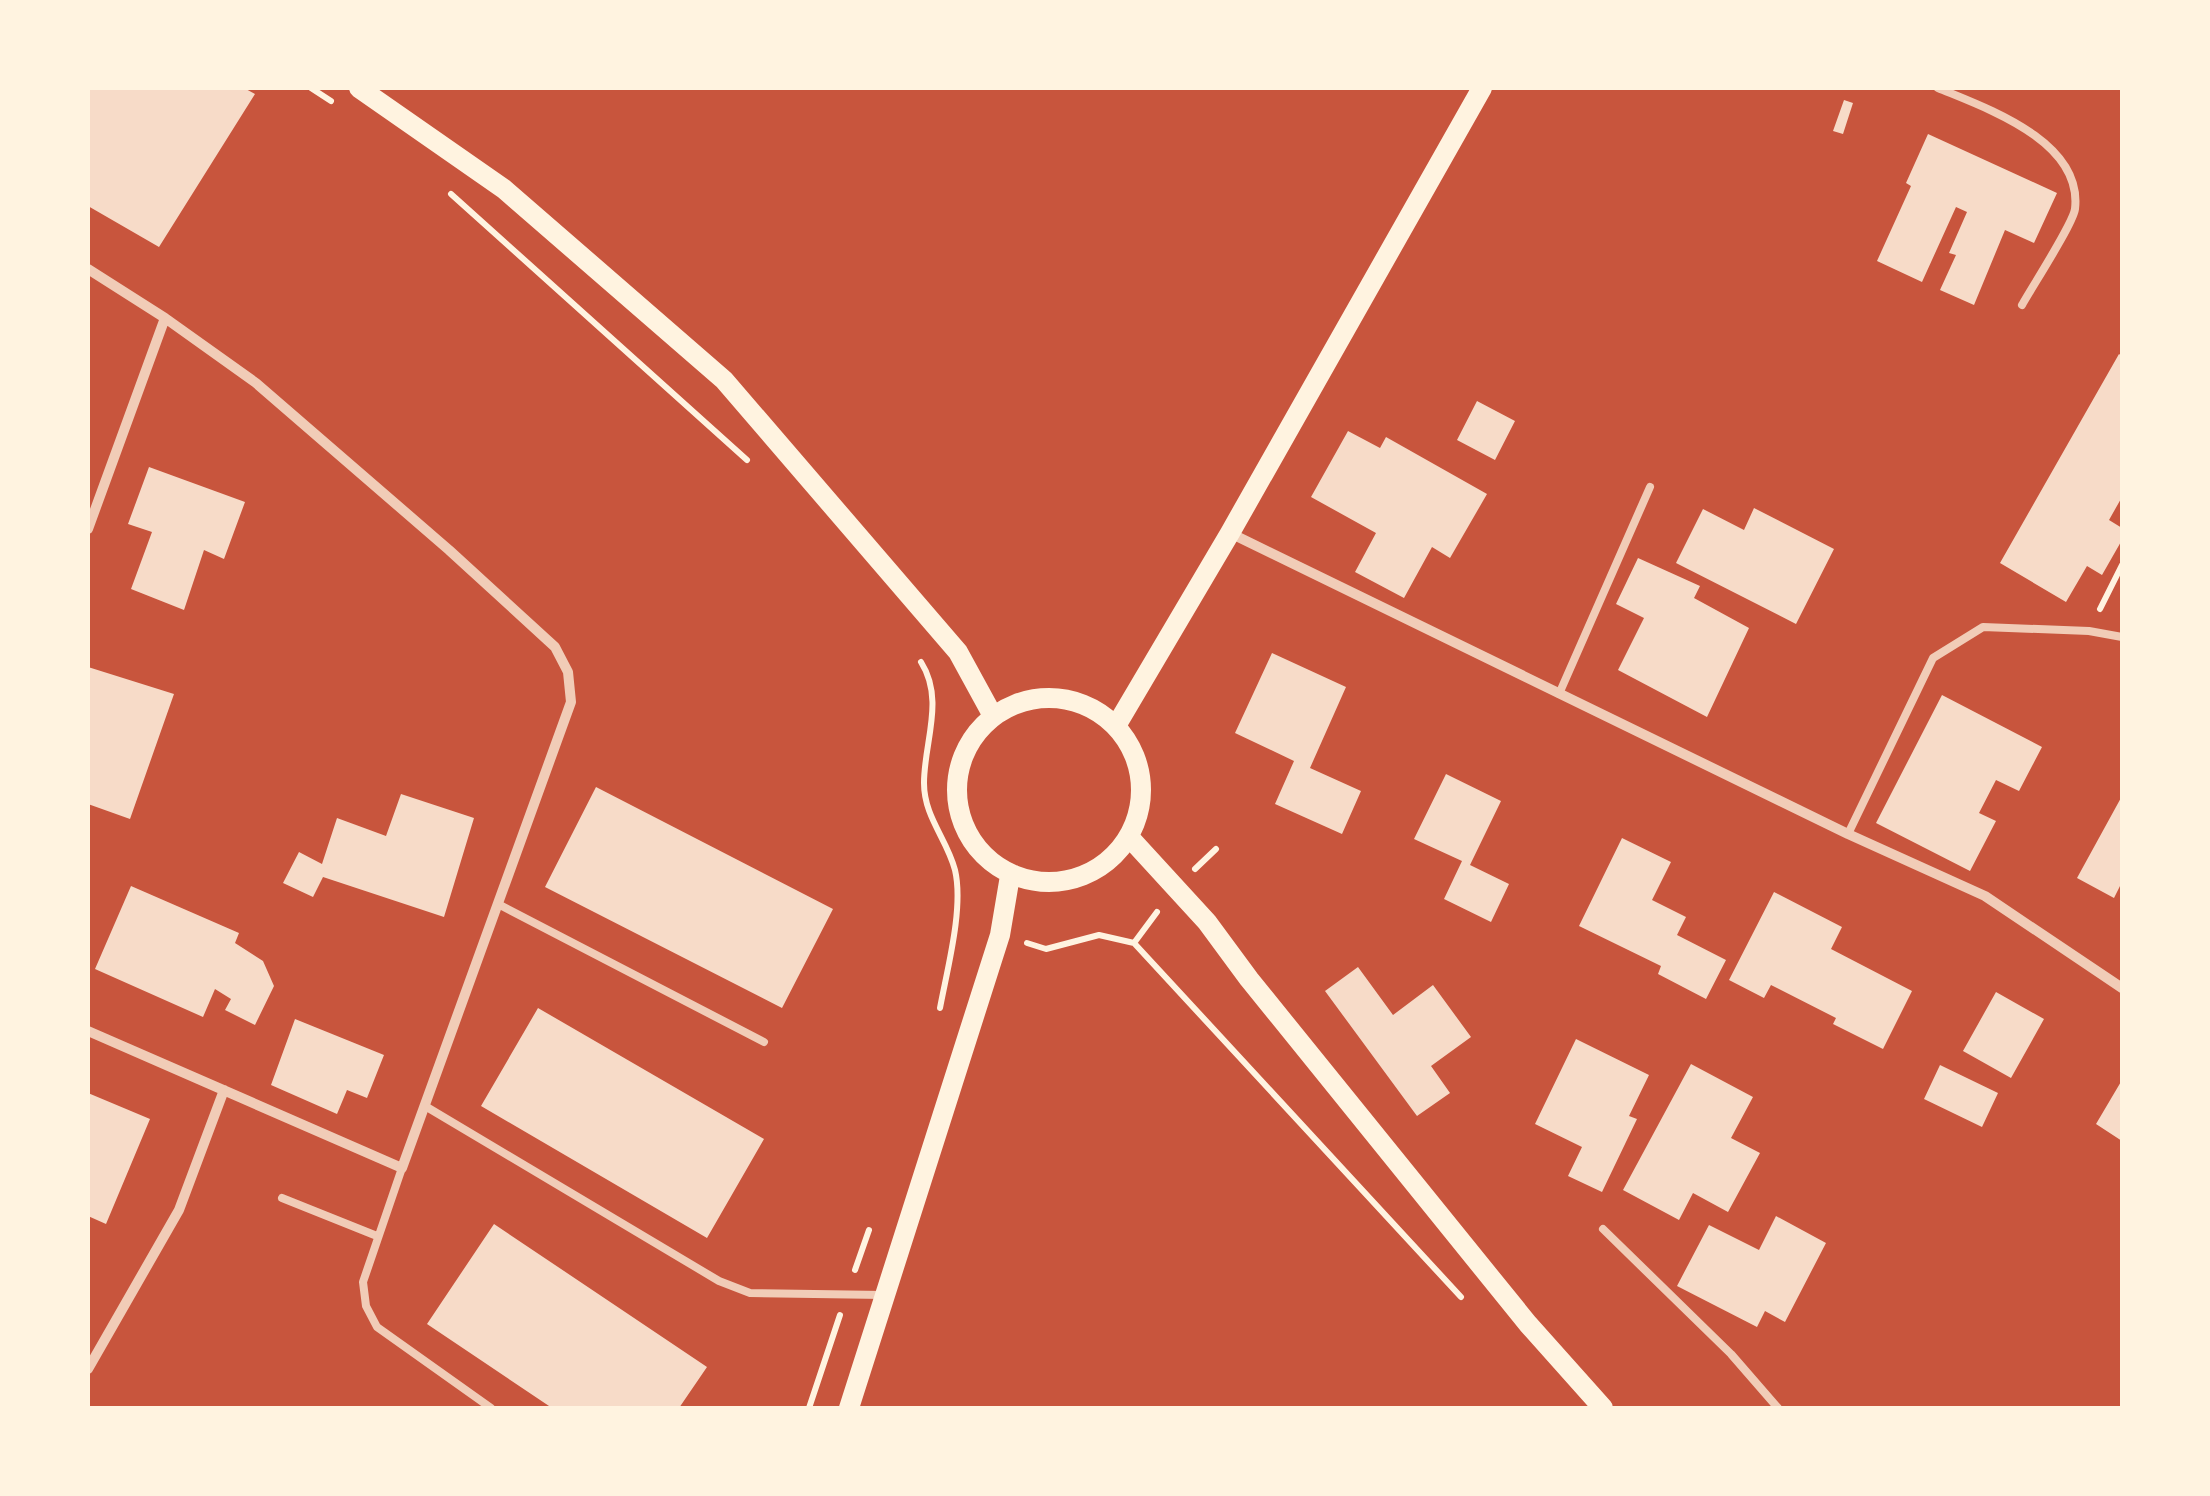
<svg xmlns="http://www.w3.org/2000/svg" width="2210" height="1496" font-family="Raleway,sans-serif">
<rect width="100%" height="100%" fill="#c8553d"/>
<path fill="#f7dbc8" d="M88,88h156l11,6 -96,153 -71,-41z
M1844,100l9,3 -10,31 -10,-3z
M1928,134l129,59 -23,50 -29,-13 -31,75 -34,-15 16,-35 -7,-2 18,-41 -11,-5 -34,75 -45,-21 34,-75 -5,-3z
M2119,354l3,2v141l-13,23 13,8v12l-20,35 -15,-9 -21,36 -66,-39z
M1477,401l38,20 -20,39 -38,-20z
M1348,431l32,17 6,-11 101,57 -37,64 -18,-11 -28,51 -49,-26 21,-39 -65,-36z
M149,467l96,35 -21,57 -20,-9 -20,60 -53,-21 21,-57 -24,-8z
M1754,508l80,41 -38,75 -120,-61 27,-54 41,21z
M1638,558l62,28 -6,12 55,30 -42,89 -89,-47 26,-52 -28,-14z
M1272,653l74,34 -36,81 51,23 -19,43 -67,-30 19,-43 -59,-28z
M88,667l86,27 -44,125 -42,-15z
M1942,695l100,52 -23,44 -23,-11 -17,33 17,8 -26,50 -94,-48z
M1446,774l55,27 -31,64 39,19 -18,38 -47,-23 18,-38 -48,-22z
M596,787l237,122 -51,99 -237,-121z
M401,794l73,24 -30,99 -121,-40 -10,20 -30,-14 16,-31 23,12 15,-46 49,18z
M2122,796v86l-8,16 -37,-20z
M1622,838l49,24 -19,38 34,17 -9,18 49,25 -20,39 -48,-25 3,-8 -82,-40z
M131,886l108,47 -4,10 28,18 11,25 -19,39 -30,-15 6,-11 -16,-10 -12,28 -108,-48z
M1774,892l68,35 -11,22 81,42 -29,58 -50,-25 3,-6 -65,-33 -7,13 -35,-18z
M1358,967l35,48 40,-30 38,52 -40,29 19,27 -33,23 -92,-125z
M1996,992l48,27 -33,59 -48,-27z
M538,1008l226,131 -57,99 -226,-132z
M295,1019l89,36 -17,43 -20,-8 -10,24 -66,-29z
M1576,1039l73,36 -20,41 8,3 -35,73 -34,-16 14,-29 -47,-23z
M1691,1064l62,33 -22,41 29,15 -32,59 -35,-19 -14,27 -56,-30z
M1940,1065l58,28 -16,34 -58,-28z
M2122,1080v61l-26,-17z
M88,1093l62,26 -44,105 -18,-8z
M1776,1216l50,27 -41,79 -20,-11 -8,16 -80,-41 32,-61 50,25z
M494,1224l213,143 -28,41h-127l-125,-84z"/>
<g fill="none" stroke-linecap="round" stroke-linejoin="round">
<path stroke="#fff3e0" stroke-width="6" d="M311,88l20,13
M451,194l296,266
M2100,609l22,-44
M921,662c24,38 3,80 3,121 0,34 23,56 31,87 9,38 -8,100 -15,138
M1195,869l21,-20
M1027,943l19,6 53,-14 35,8 327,354
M1134,943l23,-31
M855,1270l14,-40
M809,1408l31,-93"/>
<path stroke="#f1ccb7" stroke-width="8" d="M1938,88c48,20 145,53 137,121 -2,15 -43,78 -53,96
M1559,694l91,-207
M1848,834l85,-176 50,-31 106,4 33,6
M498,904l266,138
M425,1106l294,175 31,12 134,2
M402,1168l-39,114 3,24 11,21 114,81
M282,1198l95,38
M1603,1229l128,125 47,54"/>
<path stroke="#f1ccb7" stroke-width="10" d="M88,269l77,49 91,65 193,167 106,97 13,25 3,30 -169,466 -314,-137
M88,529l77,-211
M1230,533l618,301 137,62 137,92
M88,1369l91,-159 45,-120"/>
<path stroke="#fff3e0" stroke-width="20" d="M359,88l145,101 220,191 234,272 35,64
M957 790a92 92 0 1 1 184 0a92 92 0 1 1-184 0Z
M1116,726l114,-193 252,-445
M1130,838l77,84 42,57 279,345 75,84
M849,1408l151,-473 10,-59"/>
</g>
<rect width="2210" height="1496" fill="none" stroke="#fff3e0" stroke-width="180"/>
</svg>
